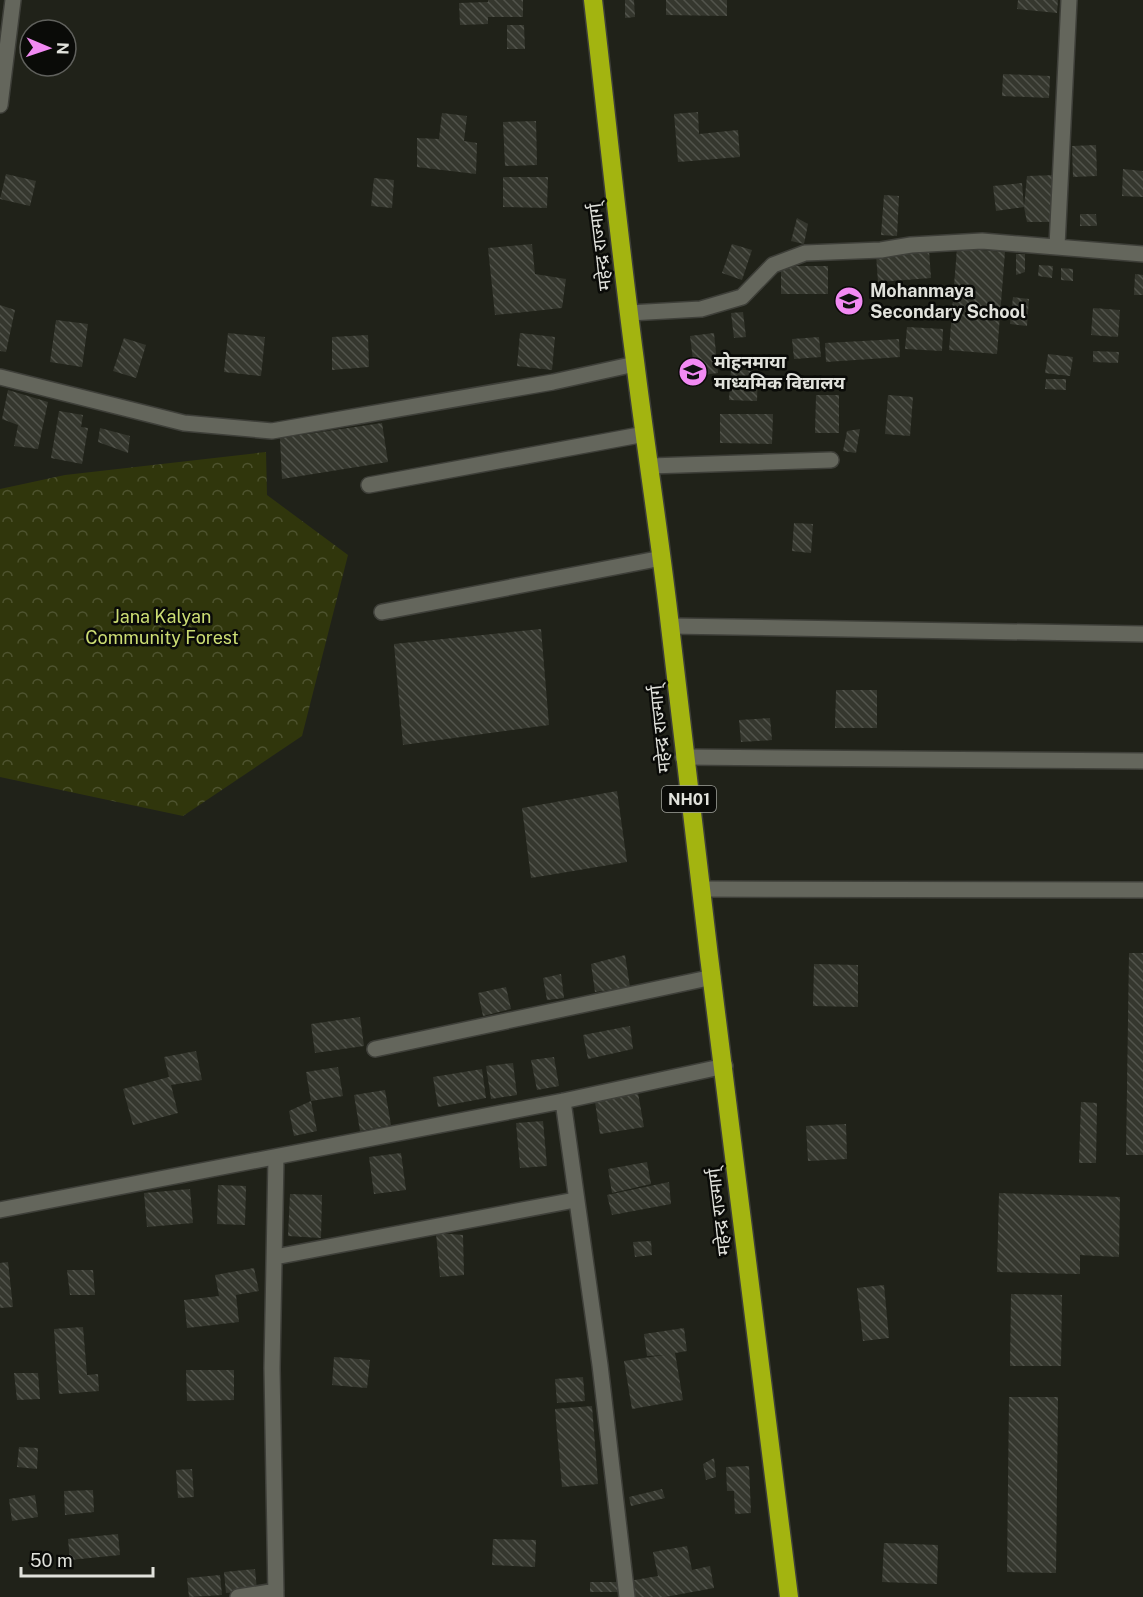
<svg xmlns="http://www.w3.org/2000/svg" width="1143" height="1597" font-family="'Public Sans','Noto Sans Devanagari',sans-serif">
<defs>
<pattern id="forest-crowns" width="20" height="18" patternUnits="userSpaceOnUse" patternTransform="scale(1.5)"><rect width="20" height="18" fill="#30360c"/><path d="M2 6a3 3 0 1 1 6 0M12 15a3 3 0 1 1 6 0" fill="none" stroke="#4e532f"/></pattern>
<pattern id="building-back-hatch" width="6" height="6" patternUnits="userSpaceOnUse" patternTransform="scale(1.5)"><rect width="6" height="6" fill="#35372e"/><path d="M-1 5l2 2M0 0l6 6M5-1l2 2" fill="none" stroke="#52544c"/></pattern>
</defs>
<rect width="100%" height="100%" fill="#202219"/>
<path fill="url(#forest-crowns)" d="M266,452l1,43 81,60 -46,181 -119,80 -183,-39v-288l65,-14z"/>
<path fill="url(#building-back-hatch)" d="M488,0h35v17h-35v7l-28,1 -1,-22 29,-1z
M625,0h9l1,17 -10,1z
M666,0h61v16l-61,-1z
M1018,0h40l-1,13 -40,-4z
M507,25h17l1,24h-18z
M1003,74l47,2 -1,22 -47,-2z
M698,112l1,22 39,-4 2,27 -62,5 -4,-48z
M442,113l25,3 -3,25 13,2 -1,31 -59,-7v-29l22,1z
M536,121l1,44 -32,1 -2,-44z
M1096,145l1,31 -24,1 -1,-31z
M1123,169l20,2v26l-21,-1z
M6,174l30,7 -6,25 -30,-7z
M1056,175l1,47h-30l-3,-15 3,-31z
M503,177h45l-1,31 -44,-1z
M374,178l20,2 -2,28 -21,-2z
M1022,183l2,24 -28,4 -3,-25z
M884,195l15,1 -2,40 -16,-1z
M1080,214h16l1,12h-17z
M797,218l11,6 -4,20 -13,-3z
M532,244l3,30 31,5 -4,29 -67,7 -7,-67z
M732,244l20,6 -10,30 -20,-7z
M957,248l48,4 -8,102 -48,-4z
M929,250l2,28 -53,4 -2,-28z
M1016,254h9v18l-9,3z
M1039,265l14,1 -1,12 -14,-2z
M781,266h47v28h-47z
M1061,268l12,1v12l-12,-1z
M1135,274l8,1v20h-9z
M1013,297l16,2 -2,27 -17,-2z
M0,305l15,5 -9,42 -6,-1z
M1093,308l27,2 -2,27 -27,-2z
M743,312l3,25 -12,1 -3,-25z
M56,320l32,4 -6,43 -32,-5z
M907,327l36,2 -1,22 -37,-2z
M228,333l37,4 -4,39 -37,-4z
M520,333l35,4 -3,33 -35,-4z
M714,333l4,40 -23,3 -5,-40z
M368,335l1,32 -37,3v-33z
M819,337l2,20 -27,2 -2,-20z
M124,338l22,7 -10,33 -23,-7z
M899,339l1,18 -74,5 -1,-19z
M1093,351l26,1 -1,11 -25,-1z
M1048,354l25,3 -3,19 -25,-3z
M731,369l27,2 -1,30 -28,-1z
M1046,379h20v11l-21,-1z
M8,390l40,12 -10,47 -24,-3 4,-21 -16,-6z
M816,395h23v38h-24z
M888,395l25,2 -3,39 -25,-2z
M59,411l24,4 -2,12 7,1 -6,36 -31,-6z
M720,414h53l-1,30 -52,-1z
M382,423l6,39 -106,17 -2,-41z
M100,428l30,8 -2,17 -30,-11z
M860,429l-4,24 -13,-2 4,-20z
M794,523l19,1 -2,29 -19,-2z
M541,629l8,96 -146,20 -9,-101z
M836,690h41v38h-42z
M770,718l2,22 -31,2 -2,-22z
M617,791l10,71 -96,16 -9,-70z
M1129,953h14v202h-17z
M625,955l5,32 -35,5 -4,-28z
M814,964l44,1v42l-45,-1z
M561,974l3,24 -17,2 -4,-22z
M506,987l5,22 -28,7 -5,-23z
M360,1017l4,29 -49,7 -4,-29z
M630,1026l3,23 -45,10 -5,-24z
M196,1051l6,29 -31,5 7,28 -45,12 -10,-36 46,-12 -5,-20z
M554,1057l5,29 -22,4 -6,-30z
M513,1063l4,32 -26,4 -5,-33z
M338,1067l5,29 -32,5 -5,-29z
M482,1069l4,29 -48,9 -5,-30z
M385,1090l6,35 -31,6 -6,-36z
M638,1093l6,34 -44,7 -5,-32z
M311,1101l6,30 -23,5 -5,-25z
M1081,1102l16,1 -1,60h-17z
M543,1121l4,45 -27,2 -4,-45z
M846,1124l1,35 -39,2 -2,-35z
M401,1153l5,37 -32,4 -5,-37z
M647,1162l4,22 -39,9 -4,-24z
M669,1182l2,22 -59,11 -5,-20z
M218,1185l28,1 -1,39 -28,-1z
M190,1189l3,34 -46,4 -3,-34z
M999,1193l121,4 -1,60 -39,-2v19l-83,-2z
M290,1194l32,1 -1,43 -33,-2z
M436,1233l27,2 1,40 -24,2z
M651,1241l1,14 -17,2 -2,-15z
M8,1262l5,45 -13,1v-45z
M254,1268l5,23 -23,4 3,27 -52,6 -3,-28 35,-4 -4,-21z
M67,1270h26l2,25h-25z
M884,1285l5,53 -26,3 -6,-53z
M1011,1294l51,1 -1,71h-51z
M83,1327l4,48 11,-1 1,17 -40,3 -5,-65z
M684,1328l3,23 -12,2 8,47 -51,9 -8,-48 40,-6 -17,1 -3,-22z
M334,1357l36,3 -3,28 -35,-3z
M186,1370h48v30l-47,1z
M14,1373h24l2,26 -23,1z
M583,1377l2,24 -28,2 -2,-24z
M1009,1397h49l-2,176 -49,-1z
M592,1406l6,78 -36,3 -7,-78z
M19,1447l19,1 -1,21 -20,-2z
M714,1458l2,19 -10,3 -3,-16z
M749,1466l2,47 -16,1 -1,-23h-7l-1,-24z
M192,1469l2,28 -16,1 -2,-28z
M662,1489l3,9 -34,8 -2,-9z
M93,1490l1,22 -29,3 -1,-24z
M35,1495l3,22 -26,4 -3,-22z
M118,1534l2,21 -50,5 -2,-21z
M493,1539l43,1 -1,27 -43,-2z
M884,1543l54,2 -1,39 -55,-2z
M687,1546l5,24 18,-4 4,22 -49,9h-33l-3,-16 29,-5 -5,-24z
M255,1569l2,21 -31,3 -2,-21z
M220,1575l2,20 -33,2 -2,-19z
M590,1582h27l1,10h-28z"/>
<g fill="none" stroke-linecap="round" stroke-linejoin="round">
<g stroke="#3e3f39" stroke-width="18">
<path id="street" d="M0,105l13,-105
M1057,246l12,-246
M629,313l72,-4 41,-12 31,-32 32,-12 76,-3 30,-5 71,-4 161,13
M0,377l184,46 88,8 281,-49 82,-18
M650,466l181,-6
M369,485l276,-51
M382,612l280,-54
M670,626l473,8
M683,757l460,4
M701,889l442,1
M375,1049l338,-72
M563,1101l37,264 27,232
M276,1157l-4,211 4,229
M0,1210l563,-109 162,-35
M275,1257l300,-57
M238,1597l38,-6"/>
</g>
<g stroke="#3e3f39" stroke-width="21">
<path id="highway" d="M593,0c14,120 26,241 42,361 11,89 25,177 35,265 37,324 78,647 119,971"/>
</g>
<use href="#street" stroke="#64665c" stroke-width="15"/>
<use href="#highway" stroke="#a3b410" stroke-width="18"/>
</g>
<defs>
<g id="school-disc" transform="scale(1.5)"><circle r="9.5" fill="#f28af3" stroke="#0a0b08"/><path d="M0-5L7-2L0 1L-7-2ZM-4 1L0 2.5L4 1V4Q0 6-4 4Z" fill="#111"/></g>
</defs>
<g fill-rule="evenodd">
<use href="#school-disc" x="849" y="301"/>
<use href="#school-disc" x="693" y="372"/>
</g>
<g text-anchor="middle" stroke-width="5" stroke-linejoin="round" paint-order="stroke">
<rect fill="#0a0b08" stroke="#a0a29c" stroke-width="1.5" x="662" y="786" width="54" height="26" rx="4.5"/>
<g font-size="16" font-weight="bold" fill="#e1e2dc">
<text x="689" y="805">NH01</text>
</g>
<g font-size="18" fill="#e1e2dc" stroke="#0a0b08">
<text transform="translate(600 247) rotate(-97)" y="6">महेन्द्र राज्मार्ग्</text>
<text transform="translate(660 729) rotate(-96)" y="6">महेन्द्र राज्मार्ग्</text>
<text transform="translate(719 1212) rotate(-97)" y="6">महेन्द्र राज्मार्ग्</text>
</g>
<g font-size="18" font-weight="bold" fill="#e1e2dc" stroke="#0a0b08" text-anchor="start">
<text x="870" y="297">Mohanmaya<tspan x="870" dy="21">Secondary School</tspan></text>
<text x="714" y="368">मोहनमाया<tspan x="714" dy="21">माध्यमिक विद्यालय</tspan></text>
</g>
<g font-size="18" fill="#ccdd73" stroke="#0a0b08">
<text x="162" y="623">Jana Kalyan<tspan x="162" dy="21">Community Forest</tspan></text>
</g>
</g>
<g transform="translate(48 48) rotate(92)"><circle r="28" fill="#0a0b08" stroke="#60615d" stroke-width="1.5"/>
<path d="M0-4.5L10 22L0 15L-10 22Z" fill="#f28af3"/>
<text y="-9" font-size="16" font-weight="bold" text-anchor="middle" fill="#e1e2dc">N</text>
</g>
<path d="M21 1567v9h132v-9" fill="none" stroke="#e1e2dc" stroke-width="3"/>
<text x="30" y="1567" font-size="18" fill="#e1e2dc" stroke="#0a0b08" stroke-width="4.5" paint-order="stroke">50 m</text>
</svg>
